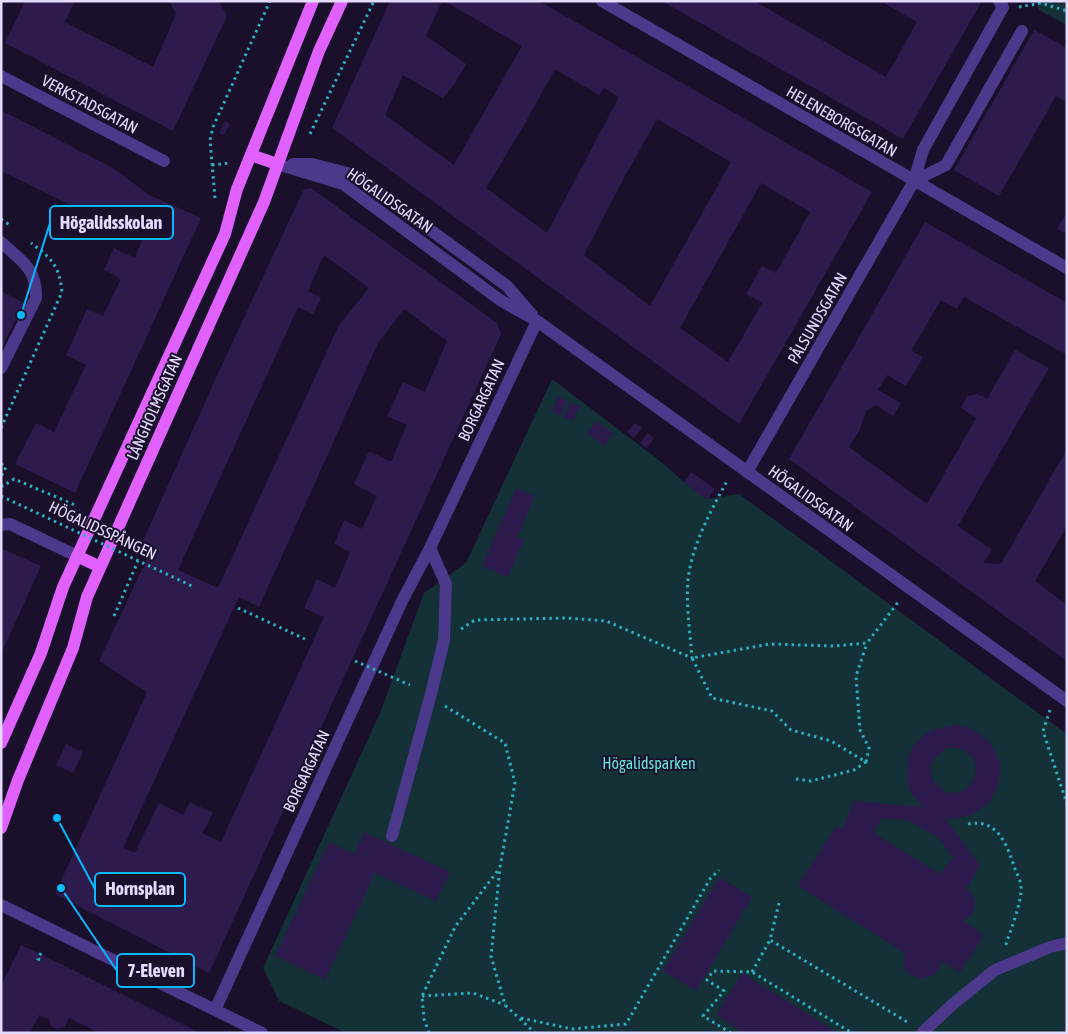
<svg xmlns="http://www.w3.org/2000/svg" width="1068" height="1034" font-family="'Asap Condensed',sans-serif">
<rect width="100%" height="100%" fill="#1a102b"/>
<path fill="#133136" d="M1036,1h31v24l-28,-15z
M552,379l108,82 24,21 23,17 32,-5 328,240v299h-721l-67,-32 -16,-33 117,-255 44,-120 42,-30z"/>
<path fill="#2e1b4d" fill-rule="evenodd" d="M25,1h50l-10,21 88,45 23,-53 -7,-13h50l8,15 -54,115 -168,-88z
M390,1h52l-16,35 40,28 -10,18 -13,16 -40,-23 -18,40 69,50 68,-119 -78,-45h95l333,191 -133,232 -407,-296zM555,69l44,26 5,-7 15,9 -72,136 -61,-45 38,-63zM657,119l74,43 -81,144 -66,-51 35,-68zM761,183l49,29 -34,61 -14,-7 -16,28 16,9 -34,59 -48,-34z
M662,1h92l132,76 31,-55 -37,-21h102l-79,138z
M1034,30l33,18v54l-11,-6 -57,100 -45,-26z
M1,110l112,58 36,27 52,23 -126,275 -60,-29 21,-41 18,9 32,-67 -20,-10 21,-46 16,7 18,-37 -17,-9 10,-22 21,10 7,-18 -141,-69z
M225,121l5,3 -6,11 -5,-2z
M311,188l186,135 4,11 -292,639 -154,-79 92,-202 -48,-31 49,-104 -10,-5 78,-174 87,-187 2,-2zM324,255l45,33 -30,37 -121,263 -40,-18 120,-263 15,7 8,-16 -13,-7zM404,309l43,32 -22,51 -22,-10 -16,34 20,9 -16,37 -22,-11 -15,33 23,12 -15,33 -18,-9 -10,24 16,8 -15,36 -18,-9 -13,29 20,9 -103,225 -19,-9 11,-20 -23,-11 -7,13 -24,-12 -24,50 -12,-5 116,-251 20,10 119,-264z
M1067,212v22l-10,-5z
M925,222l142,81v52l-103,-58 -7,12 -16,-9 -30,51 12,6 -17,29 -19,-11 -9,15 23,13 -8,13 -17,-11 -10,6 -6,18 -11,18 78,57 49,-86 -15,-10 6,-12 10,-2 10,5 28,-49 34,18 -91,158 34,24 -9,13 18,1 66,-115v77l-32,55 32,24v56l-278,-202z
M1,291l23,12 -23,46z
M558,396l9,5 -7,15 -9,-5z
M570,402l10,4 -7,15 -10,-4z
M596,421l17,12 -9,13 -17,-13z
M635,423l7,5 -8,10 -7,-6z
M648,433l6,5 -7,10 -7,-5z
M691,472l24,17 -8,11 -23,-18z
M516,488l19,8 -18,41 7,3 -16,37 -26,-11z
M54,501l8,4 -5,10 -8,-4z
M1,548l40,18 -40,88z
M953,725l11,1 18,9 7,7 9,14 2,11 -2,19 -10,18 -17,11 -17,4 -9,-1 35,47 -13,23 7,10 1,6 -2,8 -4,5 -6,4 21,14 -24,38 -19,-12 -2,8 -5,5 -12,5 -12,-4 -5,-5 -1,-7 1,-10 -107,-67 38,-60 6,3 12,-28 69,6 -13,-16 -3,-12 1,-21 4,-10 12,-13 10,-6zM948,748h8l8,2 7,6 4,7 1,8 -2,8 -5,7 -6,5 -8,2 -8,-1 -8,-5 -5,-6 -3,-8v-8l4,-7 6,-6zM881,819l26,1 32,18 14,20 -13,16 -66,-41z
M66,744l17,8 -10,21 -17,-8z
M364,832l86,40 -14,29 -61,-28 -50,107 -50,-24 54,-114 25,12z
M719,877l33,20 -56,94 -33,-20z
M21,945l42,20 137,68h-100l-31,-15 -4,9 -7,2 -7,-3 -2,-7 -10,-4 -9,18h-29v-47z
M742,973l96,60h-94l-28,-18z"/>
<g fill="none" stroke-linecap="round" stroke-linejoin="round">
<path stroke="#2cafc2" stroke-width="3" stroke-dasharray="2.5 4" stroke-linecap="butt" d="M1019,7l22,-4 26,8
M310,134l64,-133
M212,165l17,-2
M215,198l-5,-58 3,-13 57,-126
M1,219l10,7
M1,428l61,-136c-3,-27 -10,-33 -31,-49
M1,464l5,3 -5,10
M1,485l2,1 11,-7 61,26
M238,608l67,31
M114,616l24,-55
M461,629l14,-9 92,-2 39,3 86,37c-2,-25 -6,-53 -4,-78 4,-36 23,-69 40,-101
M445,706l60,37 10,40 -15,84 -9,89 14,49 30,28
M1050,710l-7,21 24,73
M866,762l3,-14 -9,-18 -4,-54 11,-33
M796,779l15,2 43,-11 12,-8 -35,-21 -40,-11 -19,-19 -60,-13 -20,-40 78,-14 64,2 33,-3 32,-42
M968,824c30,-6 39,21 47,45 2,5 6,12 6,18 1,15 -11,45 -16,60
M779,903l-9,37 139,83
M41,953l-3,6 4,2
M752,972l18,-32
M422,996l51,-3 32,12
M521,1018l51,11 54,-5 84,-145 9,-9
M429,1033l-5,-14 -2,-23 33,-69 44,-58
M731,1033l-28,-17 21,-25 -17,-11 6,-9 39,1 100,61"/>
<path stroke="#4c398c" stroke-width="12" d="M602,1l465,267
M1,76l163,85
M277,164l66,20 157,116 37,21 530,380
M293,164h19l43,11 152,111 25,29
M914,181l32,-16 76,-134
M1,242c20,19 36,26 35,56l-35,70
M747,472l167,-291 9,-31 80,-143 -4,-6
M1,525l9,-1 67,32
M392,836l39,-142 13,-54 2,-56 -16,-36
M1,905l261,128
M215,1010l187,-409 28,-53 107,-227
M923,1032l30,-28 42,-34 55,-23 17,-4"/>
<path stroke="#e161ff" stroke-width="12" d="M251,155l26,9
M77,556l23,11
M1,743l40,-90 22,-66 162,-353 12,-45 76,-188
M1,828l17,-48 55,-132 14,-51 177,-395 55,-151 23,-50"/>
<path stroke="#2cafc2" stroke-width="3" stroke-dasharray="2.5 4" stroke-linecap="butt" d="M1,496l193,91
M355,661l55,24"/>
</g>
<g text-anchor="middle" stroke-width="4" stroke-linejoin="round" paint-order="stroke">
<g font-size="16" fill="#e5daff" stroke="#1a102b">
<text transform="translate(90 104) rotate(28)" y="6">VERKSTADSGATAN</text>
<text transform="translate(842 121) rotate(30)" y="6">HELENEBORGSGATAN</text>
<text transform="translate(390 200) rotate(35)" y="6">HÖGALIDSGATAN</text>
<text transform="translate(817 318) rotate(-60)" y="6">PÅLSUNDSGATAN</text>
<text transform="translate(481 400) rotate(-65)" y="6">BORGARGATAN</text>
<text transform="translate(154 407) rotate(-66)" y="6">LÅNGHOLMSGATAN</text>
<text transform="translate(811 498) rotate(36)" y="6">HÖGALIDSGATAN</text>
<text transform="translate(103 530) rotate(25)" y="6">HÖGALIDSSPÅNGEN</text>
<text transform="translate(306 771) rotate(-65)" y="6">BORGARGATAN</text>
</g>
<g font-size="16" fill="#60e5dc" stroke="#1a102b">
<text x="649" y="769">Högalidsparken</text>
</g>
</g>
<path fill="none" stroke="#06b9ff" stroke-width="2" d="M21 315L50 223M57 818L95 889M61 888L117 971"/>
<g fill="#06b9ff" stroke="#1a102b" stroke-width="2">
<circle cx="21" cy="315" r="5"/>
<circle cx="57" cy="818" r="5"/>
<circle cx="61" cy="888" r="5"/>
</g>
<g fill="#1a102b" stroke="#06b9ff" stroke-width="2">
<rect x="50" y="206" width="123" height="33" rx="5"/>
<rect x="95" y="873" width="90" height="33" rx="5"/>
<rect x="117" y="954" width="77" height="33" rx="5"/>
</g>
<g font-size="18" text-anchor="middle" font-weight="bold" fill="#e5daff">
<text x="111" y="229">Högalidsskolan</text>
<text x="140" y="895">Hornsplan</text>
<text x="156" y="977">7-Eleven</text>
</g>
<rect width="1068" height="1034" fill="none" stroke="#e5daff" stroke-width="5"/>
</svg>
